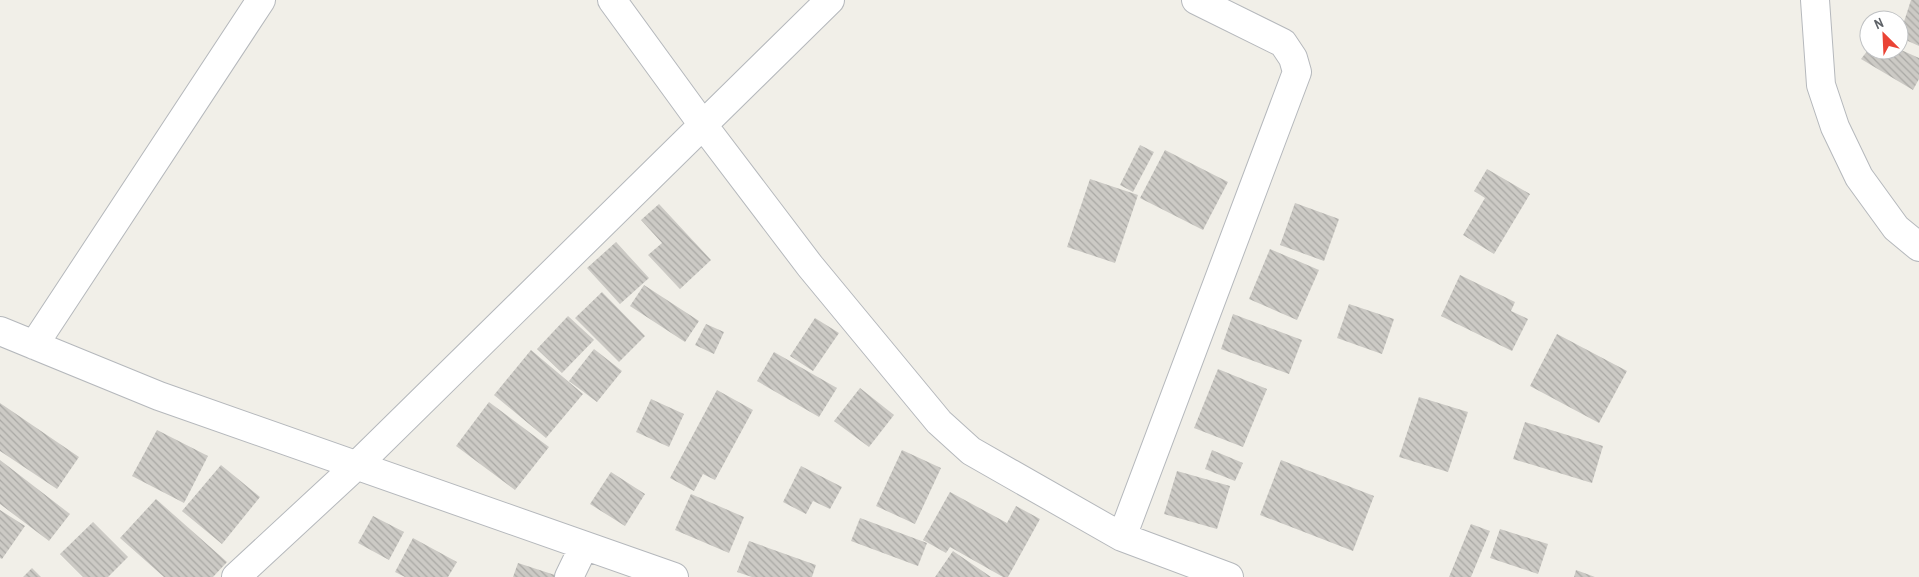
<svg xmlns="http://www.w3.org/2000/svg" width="1919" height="577" font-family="'Archivo Narrow',sans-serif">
<defs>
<pattern id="building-back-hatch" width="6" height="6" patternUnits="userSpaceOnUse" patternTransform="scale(1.25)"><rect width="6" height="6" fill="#cccac5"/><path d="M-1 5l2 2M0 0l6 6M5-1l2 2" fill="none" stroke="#a9a8a4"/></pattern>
</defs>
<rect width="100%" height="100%" fill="#f1efe8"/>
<path fill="url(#building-back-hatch)" d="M1911,0h8v46l-20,-9z
M1899,49l20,9v21l-6,11 -52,-31 7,-9z
M1140,145l14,7 -21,40 -13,-7z
M1165,150l63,32 -25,48 -63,-32z
M1487,169l43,25 -36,60 -31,-19 22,-37 -11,-7z
M1090,179l48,16 -23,68 -48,-16z
M1295,203l44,16 -15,42 -44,-16z
M659,204l52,56 -31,29 -32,-34 14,-12 -21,-23z
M616,242l33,36 -29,26 -33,-36z
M1270,249l49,21 -22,50 -48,-21z
M1460,275l55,27 -4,9 17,8 -16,32 -71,-35z
M644,285l55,36 -14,21 -55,-36z
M602,292l43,44 -26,26 -44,-44z
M1349,304l45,15 -12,35 -45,-16z
M1233,314l69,26 -13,34 -68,-25z
M568,316l26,24 -32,33 -25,-24z
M815,318l24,15 -26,38 -23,-15z
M706,324l18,8 -10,22 -19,-9z
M1557,334l70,37 -28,52 -69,-37z
M594,349l28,22 -25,31 -28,-21z
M531,350l52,44 -37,44 -52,-43z
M774,352l63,36 -18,29 -62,-36z
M1218,369l49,20 -24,58 -49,-19z
M860,388l34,27 -25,32 -35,-26z
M717,390l36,20 -38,70 -12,-6 -9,17 -24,-13z
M1419,397l49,15 -20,60 -49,-15z
M651,399l33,15 -15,33 -33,-15z
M489,402l60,45 -34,43 -59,-44z
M0,403l79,54 -22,32 -57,-38z
M1525,422l78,24 -11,37 -79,-24z
M157,430l51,26 -24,47 -52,-27z
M902,450l39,18 -26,56 -39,-18z
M1212,450l31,13 -8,18 -30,-12z
M0,460l70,54 -21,27 -49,-37z
M1281,460l93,36 -21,55 -93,-36z
M221,465l39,32 -38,47 -40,-33z
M801,466l41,21 -12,22 -17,-8 -7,13 -23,-12z
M1177,471l53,15 -13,43 -53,-15z
M611,472l34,22 -20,32 -35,-22z
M950,492l57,31 9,-17 24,13 -32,58h-5l-53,-30 -4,6 -23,-13z
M691,494l53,23 -15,36 -54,-23z
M156,499l71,63 -14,15h-49l-44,-39z
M0,510l25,16 -23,33 -2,-1z
M373,516l31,16 -15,28 -31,-17z
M860,518l67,25 -9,23 -67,-25z
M93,522l35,35 -20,20h-25l-23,-23z
M1471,524l19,7 -19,46h-22z
M1500,529l48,15 -10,30 -48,-16z
M413,538l44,24 -9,15h-43l-10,-5z
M749,541l67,24 -4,12h-60l-15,-5z
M953,551l38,26h-56z
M518,563l43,14h-48z
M32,568l9,9h-18z
M1576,570l19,7h-21z"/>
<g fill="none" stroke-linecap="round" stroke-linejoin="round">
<g stroke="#b5b8bc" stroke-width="30">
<path id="street" d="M612,0l91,125 107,141 129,156 32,29 151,86 107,40
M1815,0l6,85 14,42 24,50 37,51 23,19
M0,331l159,65 515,181
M34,345l227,-345
M1122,537l175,-465 -4,-14 -10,-15 -87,-43
M236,577l121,-112 473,-465
M569,577l15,-31"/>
</g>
<use href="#street" stroke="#fff" stroke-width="28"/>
</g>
<g transform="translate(1884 35) rotate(336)"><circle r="24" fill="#ffffff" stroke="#bfc1c3"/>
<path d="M0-4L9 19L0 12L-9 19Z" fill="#ea4335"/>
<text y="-8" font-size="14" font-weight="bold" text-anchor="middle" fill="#5f6368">N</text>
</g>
</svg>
